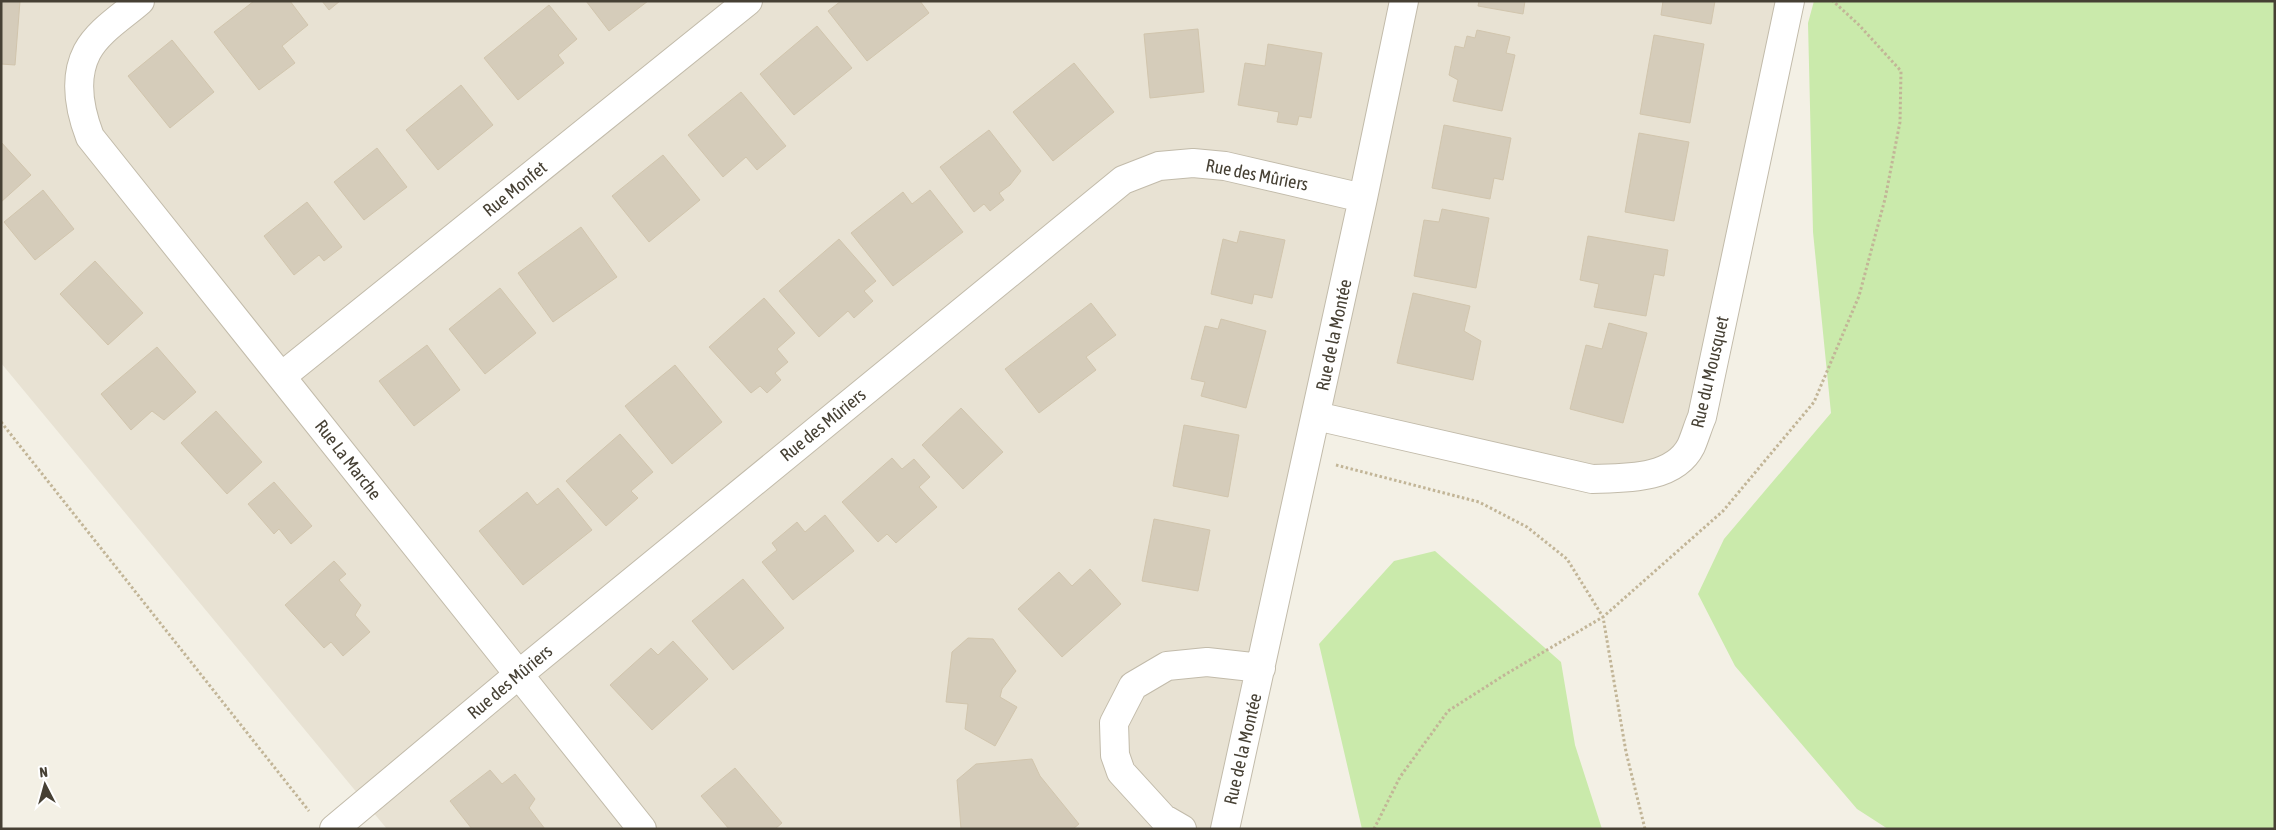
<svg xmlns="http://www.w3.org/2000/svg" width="2276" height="830" font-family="'Asap Condensed',sans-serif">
<rect width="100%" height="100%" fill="#f3f0e5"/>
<path fill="#e8e2d3" d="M1,1h1789l-100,447 -56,29 -318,-61 -91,413h-838l-386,-466z"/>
<path fill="#caeaab" d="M1814,1h461v828h-387l-31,-20 -122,-143 -37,-72 26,-55 107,-126 -18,-181 -5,-209z
M1435,551l126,111 14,83 27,84h-240l-43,-185 75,-83z"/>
<path fill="#d5ccba" stroke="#d1c5ad" d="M1,1h19l-5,64 -14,-1z
M254,1h36l18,24 -26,21 13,17 -36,27 -45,-58z
M322,1h18l-11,9z
M586,1h62l-39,30z
M841,1h79l9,12 -62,48 -39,-50z
M1479,1h46l-2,13 -45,-8z
M1663,1h52l-4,23 -50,-9z
M549,5l28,34 -19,16 6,8 -46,37 -34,-42z
M817,26l35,42 -58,47 -34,-41z
M1198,29l6,63 -54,6 -6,-64z
M1477,30l33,7 -4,16 9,2 -13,56 -49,-10 5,-21 -9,-5 6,-29 9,2 3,-12 8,2z
M1654,35l50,9 -14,79 -50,-9z
M172,40l42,52 -44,36 -42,-52z
M1268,44l54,9 -11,65 -12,-2 -2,9 -20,-3 2,-10 -41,-7 7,-42 20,3z
M1074,63l40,49 -61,49 -40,-49z
M461,85l32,40 -55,45 -32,-40z
M741,92l45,54 -29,24 -11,-13 -23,20 -35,-42z
M1444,125l67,13 -8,42 -9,-2 -4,21 -58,-11z
M989,130l32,41 -11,14 -11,8 5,7 -14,11 -6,-7 -10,8 -34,-45z
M1639,133l50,9 -15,79 -49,-9z
M1,142l30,33 -30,27z
M377,148l30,39 -43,33 -30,-38z
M663,155l37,45 -51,42 -37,-46z
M43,190l31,39 -39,31 -31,-38z
M930,190l33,42 -70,54 -42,-53 52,-41 9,12z
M307,202l35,45 -18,14 -5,-6 -25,20 -30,-39z
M1442,209l47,9 -13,70 -62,-12 10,-56 15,2z
M581,227l36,50 -64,45 -35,-49z
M1240,231l45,9 -13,58 -18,-4 -2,10 -41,-10 12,-55 14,4z
M1588,236l80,14 -4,26 -10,-2 -8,42 -52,-9 5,-23 -19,-4z
M839,239l37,42 -12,10 9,10 -19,17 -6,-7 -29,26 -40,-46z
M95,261l48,52 -35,32 -48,-51z
M500,288l36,45 -51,41 -36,-45z
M1413,293l57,13 -6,25 17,10 -8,39 -76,-17z
M764,298l31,35 -18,16 11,13 -13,11 6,7 -14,13 -7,-7 -9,7 -42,-46z
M1091,303l25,32 -30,22 10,13 -57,43 -34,-44z
M1221,319l45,12 -20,77 -45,-12 4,-14 -14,-3 14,-53 13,3z
M1609,323l38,10 -24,90 -53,-14 16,-64 16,4z
M427,345l33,45 -46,36 -35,-45z
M157,347l39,45 -32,28 -12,-9 -21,19 -30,-36z
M675,365l47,57 -50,42 -47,-58z
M961,408l42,44 -40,37 -41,-44z
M216,411l46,51 -35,32 -46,-51z
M1184,425l55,10 -11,62 -55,-11z
M620,434l33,38 -22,19 7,7 -32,28 -40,-45z
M892,458l10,11 12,-10 16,18 -11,10 18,20 -41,36 -9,-9 -9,8 -36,-40z
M274,482l38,44 -21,18 -12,-15 -5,5 -26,-30z
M558,488l34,42 -69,55 -44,-54 48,-39 10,13z
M825,515l29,36 -61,49 -31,-38 15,-12 -5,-7 25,-21 8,10z
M1154,519l56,11 -12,61 -56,-10z
M334,561l12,13 -7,6 22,25 -6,10 15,17 -27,24 -12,-14 -7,6 -39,-43z
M1090,569l31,35 -59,53 -44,-48 41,-37 13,14z
M743,579l41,49 -51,42 -41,-49z
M968,638l25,1 23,32 -14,18 -2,8 17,10 -22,39 -30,-17 3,-25 -22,-2 6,-50z
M673,641l35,38 -56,51 -42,-45 41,-37 7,7z
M1032,759l8,17 39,48 -6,5h-112l-4,-49 19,-16z
M735,768l47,55 -7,6h-46l-28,-33z
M490,770l12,14 13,-10 20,25 -6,9 16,21h-73l-22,-28z"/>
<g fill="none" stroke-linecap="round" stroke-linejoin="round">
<g stroke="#c2bbaa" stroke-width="30">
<path id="minor" d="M140,1c-17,15 -42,30 -53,51 -14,27 -7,59 3,85l552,692
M282,376l466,-375
M1316,416l276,63c32,-1 82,1 99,-33 4,-9 7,-20 11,-29l88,-416
M334,829l184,-154 605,-495 36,-14 34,-3 32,3 138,32
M1182,829l-19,-11 -42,-46 -6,-17 -1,-32 19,-37 34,-20 40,-4 54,6
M1225,829l138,-631 41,-197"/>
</g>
<path stroke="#c2b597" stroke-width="3" stroke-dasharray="2.5 2.5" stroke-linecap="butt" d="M1,422l308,389
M1336,465l143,37 48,25 40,32 36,58 23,135 19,77
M1374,829l26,-52 48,-66 58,-37 97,-57 120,-106 91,-109 45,-106 26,-97 15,-77 1,-51 -42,-46 -26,-24"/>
<use href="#minor" stroke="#fff" stroke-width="28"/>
</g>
<g text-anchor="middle" stroke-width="4.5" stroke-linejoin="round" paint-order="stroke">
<g font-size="18" fill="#464034" stroke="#fff">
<text transform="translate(1257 175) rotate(11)" y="6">Rue des Mûriers</text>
<text transform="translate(515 189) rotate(-39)" y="6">Rue Monfet</text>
<text transform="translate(1334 335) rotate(-78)" y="6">Rue de la Montée</text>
<text transform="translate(1710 372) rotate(-77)" y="6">Rue du Mousquet</text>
<text transform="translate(823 425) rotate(-39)" y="6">Rue des Mûriers</text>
<text transform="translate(348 460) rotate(52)" y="6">Rue La Marche</text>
<text transform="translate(510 682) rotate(-40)" y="6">Rue des Mûriers</text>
<text transform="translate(1243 749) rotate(-77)" y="6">Rue de la Montée</text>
</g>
</g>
<rect width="2276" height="830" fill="none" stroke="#464034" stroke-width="5"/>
<g transform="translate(45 785) rotate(354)" stroke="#ffffff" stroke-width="4" paint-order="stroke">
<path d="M0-4L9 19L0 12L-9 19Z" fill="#464034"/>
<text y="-8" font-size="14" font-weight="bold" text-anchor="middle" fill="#464034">N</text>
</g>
</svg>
